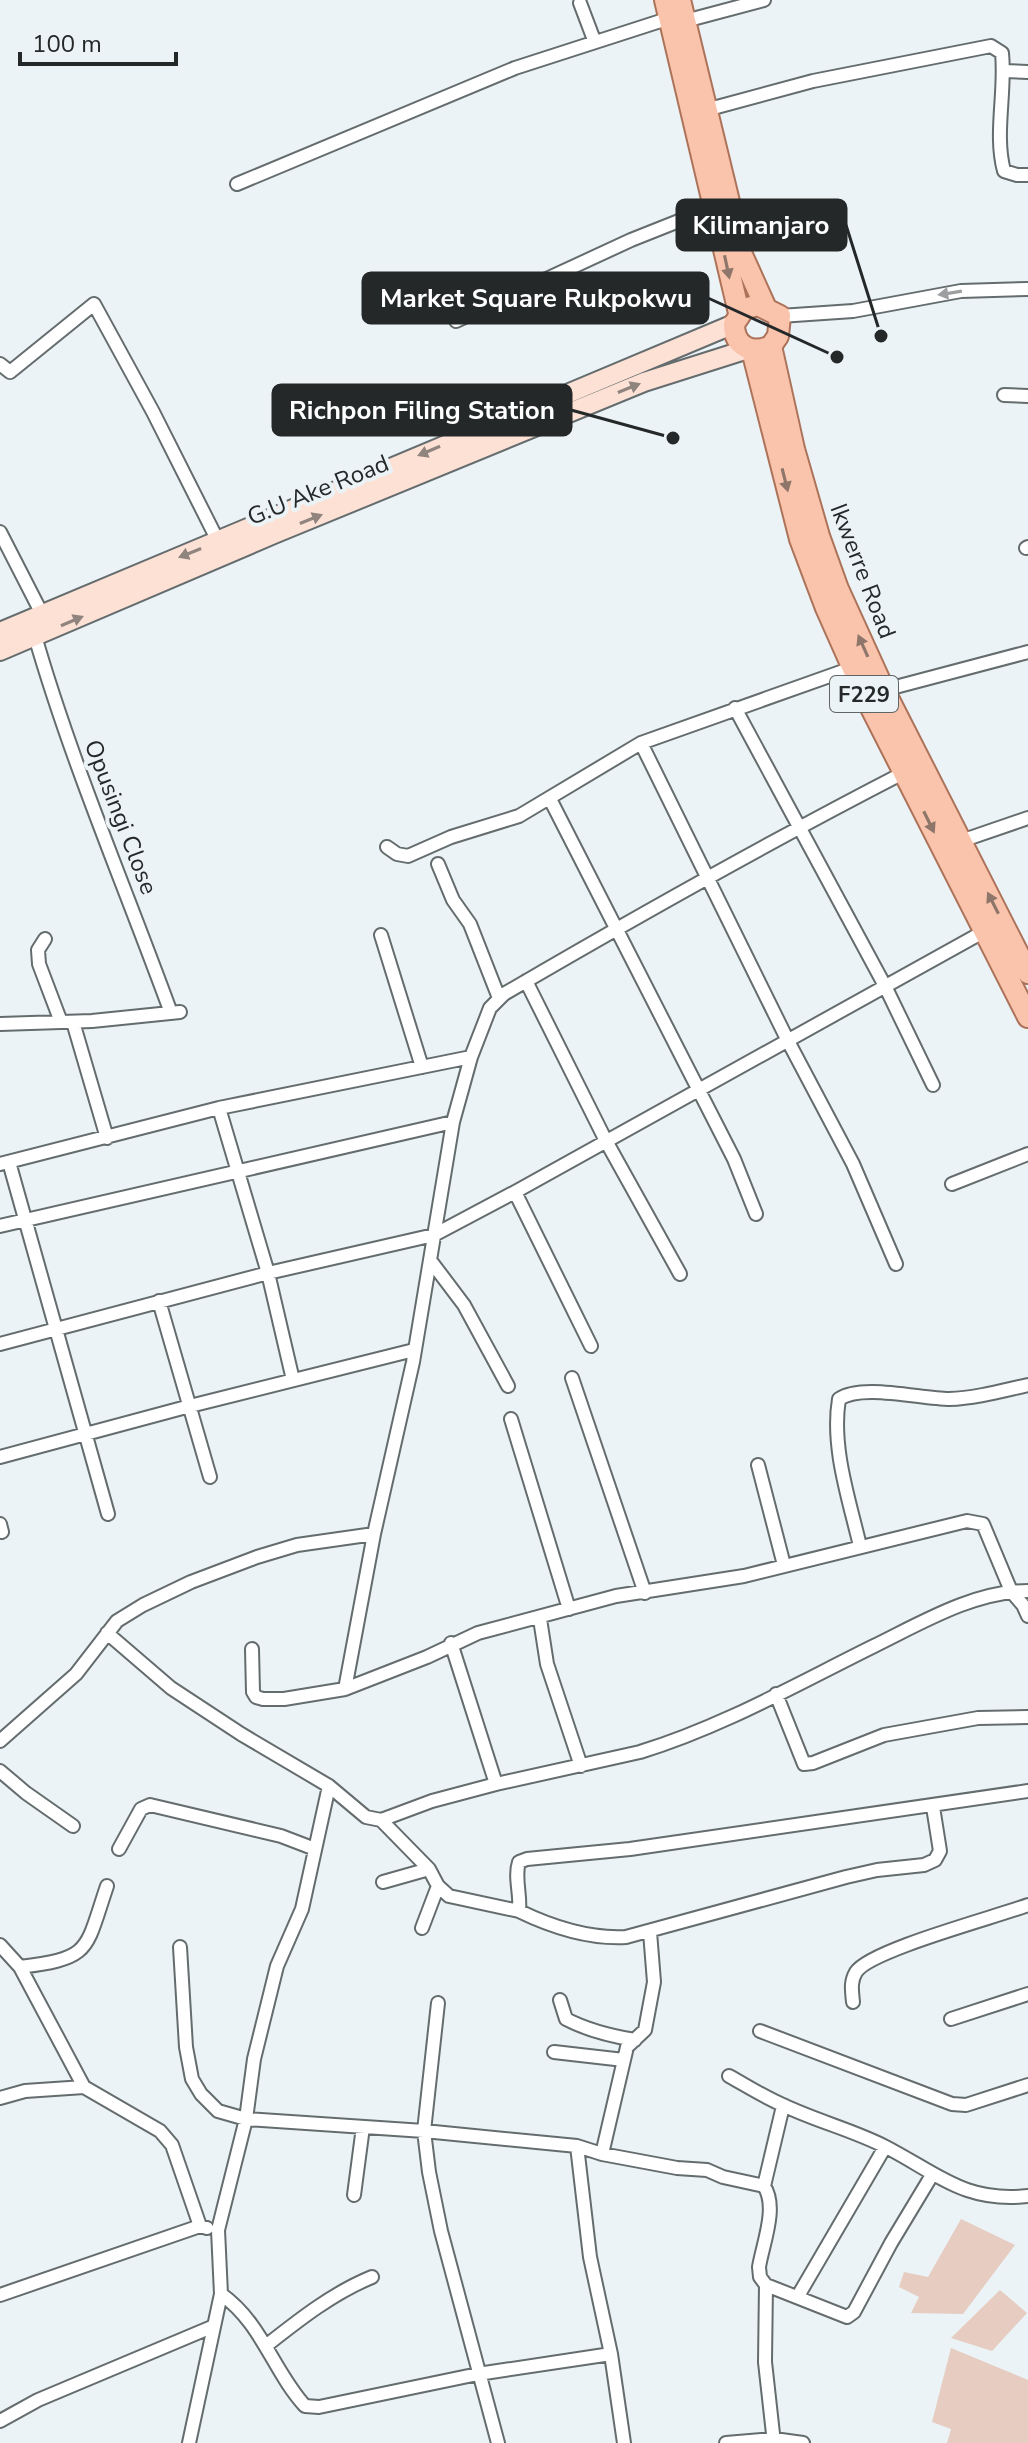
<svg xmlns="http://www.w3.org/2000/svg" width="1028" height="2443" font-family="'Nunito Sans',sans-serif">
<rect width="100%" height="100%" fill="#ebf3f6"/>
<path fill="#e6ccc1" d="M961,2219l54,26 -52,69 -52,-1 8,-16 -20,-10 5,-15 24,5z
M1000,2290l27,23 -35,38 -41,-13z
M951,2348l77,32v63h-81l4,-14 -19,-7z"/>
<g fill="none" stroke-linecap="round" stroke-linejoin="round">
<g stroke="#646c6e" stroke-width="16">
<path id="street" d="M580,3l14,37
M685,21l79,-21
M1004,71l24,1
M702,111l111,-30 178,-35 11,7c4,39 -8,81 2,118l13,4h11
M237,184l278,-116 155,-50
M780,316l73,-5 108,-20 67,-2
M456,321l175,-81 83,-33
M0,364l10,8 84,-68 59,108 65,129
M1004,395l24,1
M0,532l42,82
M1026,548l2,-1
M35,636c37,128 90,251 136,377
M884,690l144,-38
M735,708l150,278 48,99
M641,743l147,298 65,123 43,100
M550,799l184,360 22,55
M961,841l67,-23
M387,847l10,7 11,2 43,-19 68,-21 122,-73 211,-75
M438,864l15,36 17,24 29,74
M381,935l41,132
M45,939l-7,11 1,14 22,58
M526,981l80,160 74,133
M73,1022l34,116
M0,1024l92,-3 88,-9
M219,1108l49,165 25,107
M9,1162l99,352
M0,1164l219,-56 252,-51
M952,1184l76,-30
M515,1192l76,154
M0,1226l453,-104
M430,1260l34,45 44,81
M159,1301l51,176
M0,1344l268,-71 166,-38 81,-43 468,-260
M572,1378l73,215
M511,1419l58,190
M0,1457l190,-51 224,-56
M758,1465l26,100
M0,1524l2,8
M860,1546c-11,-47 -29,-99 -21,-147 23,-16 82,0 110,0 27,-1 52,-8 79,-14
M540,1619l7,45 34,102
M107,1633l64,55 70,46 88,52 37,31 15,3 51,-19 64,-17 144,-32c82,-25 157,-68 234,-106 47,-23 100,-55 154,-55
M451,1643l45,141
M252,1649l1,43 3,5 7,2h21l61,-10 82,-32 51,-24 138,-37 128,-20 223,-55 16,3 28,67 12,14 5,11
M345,1689l29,-155 39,-172 40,-240 18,-65 19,-49 14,-14c132,-77 265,-152 401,-222
M776,1694l28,70 9,-1 71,-28 94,-17 50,-1
M0,1741l76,-67 41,-53 26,-16 48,-23 66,-25 40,-12 77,-11
M0,1771l26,22 47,33
M381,1820l48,49 9,17 11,10 70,15c2,-16 -5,-34 0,-49l8,-3 103,-10 398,-58
M119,1849l22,-40 9,-4 131,31 34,13
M383,1882l46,-13
M519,1911c33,16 70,28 107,26l220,-60 31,-7 47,-5 11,-5 5,-9 -7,-44
M422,1928l16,-42
M0,1945l20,22 64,120 76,44 12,14 28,81
M180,1947l6,100 6,32 9,15 17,17 28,8 178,12 153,15 25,8 75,14 30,2 16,7 41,9c14,21 -1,57 -5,81l1,10 6,8 81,32 7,-5 37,-69 41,-68
M20,1967c72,-9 65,-16 87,-81
M560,2000l6,19c21,11 45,17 69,21
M853,2002c-1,-11 -3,-20 3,-30 14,-22 140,-55 172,-67
M438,2003l-14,128 5,41 12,59 57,212
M951,2019l77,-25
M760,2031l192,73 14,1 62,-20
M554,2052l70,8
M729,2076c18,10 35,21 54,29 33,16 70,25 103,42 52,27 79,56 142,49
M0,2098l25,-7 59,-4
M577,2146l13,111 21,97 13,89
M602,2154l25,-107 18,-17 9,-48 -4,-50
M764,2186l19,-80
M354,2195l9,-68
M766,2285l-1,77 9,81
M221,2294c41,29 52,77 84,112l14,1 159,-33 133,-20
M0,2295l200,-69 7,2
M798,2296l87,-149
M267,2345c33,-26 66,-52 105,-68
M0,2421l38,-21 176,-74
M189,2443l32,-149 -3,-64 28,-111 8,-60 23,-93 25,-57 27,-123
M726,2443l48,-4 29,4"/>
</g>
<g stroke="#646c6e" stroke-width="22">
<path id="secondary" d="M0,632l734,-308
M0,651l274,-117 370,-152 104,-33"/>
</g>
<g stroke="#ad735a" stroke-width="24">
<path id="primary" d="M665,0l74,313
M680,0l62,255 23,51
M758,305l22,11 -2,20 -7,10c-20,9 -37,0 -37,-22l10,-15z
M771,346l23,103 25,87 19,53 46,101 144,283
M752,350l48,189 26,69 40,90 162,319"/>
</g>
<use href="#street" stroke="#fff" stroke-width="12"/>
<use href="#secondary" stroke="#fde1d5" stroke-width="18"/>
<use href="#primary" stroke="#fac4ac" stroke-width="20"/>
</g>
<defs><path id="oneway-solid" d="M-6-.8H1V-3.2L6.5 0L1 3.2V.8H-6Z" transform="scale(2)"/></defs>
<g fill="#8f766a">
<use href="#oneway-solid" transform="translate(727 267) rotate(78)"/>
<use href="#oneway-solid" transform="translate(785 480) rotate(76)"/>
<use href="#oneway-solid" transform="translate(863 646) rotate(-114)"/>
<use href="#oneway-solid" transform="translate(929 822) rotate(64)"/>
<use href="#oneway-solid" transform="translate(993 903) rotate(-117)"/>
</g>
<use fill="#9c9e9f" href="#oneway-solid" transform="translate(950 293) rotate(171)"/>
<g fill="#90847f">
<use href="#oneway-solid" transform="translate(629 388) rotate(-22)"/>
<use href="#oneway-solid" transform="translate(429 451) rotate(157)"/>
<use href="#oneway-solid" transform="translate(311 519) rotate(-22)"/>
<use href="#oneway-solid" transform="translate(190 553) rotate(158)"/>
<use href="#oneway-solid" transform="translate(72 621) rotate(-23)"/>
</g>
<g text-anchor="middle" stroke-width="8" stroke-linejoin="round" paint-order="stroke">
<rect fill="#ebf3f6" stroke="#606566" stroke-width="2" x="830" y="676" width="68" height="36" rx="6"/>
<g font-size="22" font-weight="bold" fill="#242829">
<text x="864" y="702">F229</text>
</g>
<g font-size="24" fill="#242829" stroke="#ebf3f6">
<text transform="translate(318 490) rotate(-22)" y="8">G.U Ake Road</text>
<text transform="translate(863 571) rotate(69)" y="8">Ikwerre Road</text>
<text transform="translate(121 817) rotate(69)" y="8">Opusingi Close</text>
</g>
</g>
<path fill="none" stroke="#242829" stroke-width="3" d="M881 336L846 225M837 357L708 298M673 438L571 410"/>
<g fill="#242829" stroke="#ebf3f6" stroke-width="3">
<circle cx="881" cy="336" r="8"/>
<circle cx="837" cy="357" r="8"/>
<circle cx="673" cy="438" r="8"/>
</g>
<g fill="#242829" stroke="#242829" stroke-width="3">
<rect x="677" y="200" width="169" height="50" rx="8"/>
<rect x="363" y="273" width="345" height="50" rx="8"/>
<rect x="273" y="385" width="298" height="50" rx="8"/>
</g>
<g font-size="26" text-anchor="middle" font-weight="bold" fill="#fff">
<text x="761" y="234">Kilimanjaro</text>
<text x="536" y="307">Market Square Rukpokwu</text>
<text x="422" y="419">Richpon Filing Station</text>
</g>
<path d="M20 52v12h156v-12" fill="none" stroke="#242829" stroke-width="4"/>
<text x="32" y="52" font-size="24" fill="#242829" stroke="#ebf3f6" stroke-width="6" paint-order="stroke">100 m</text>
</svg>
